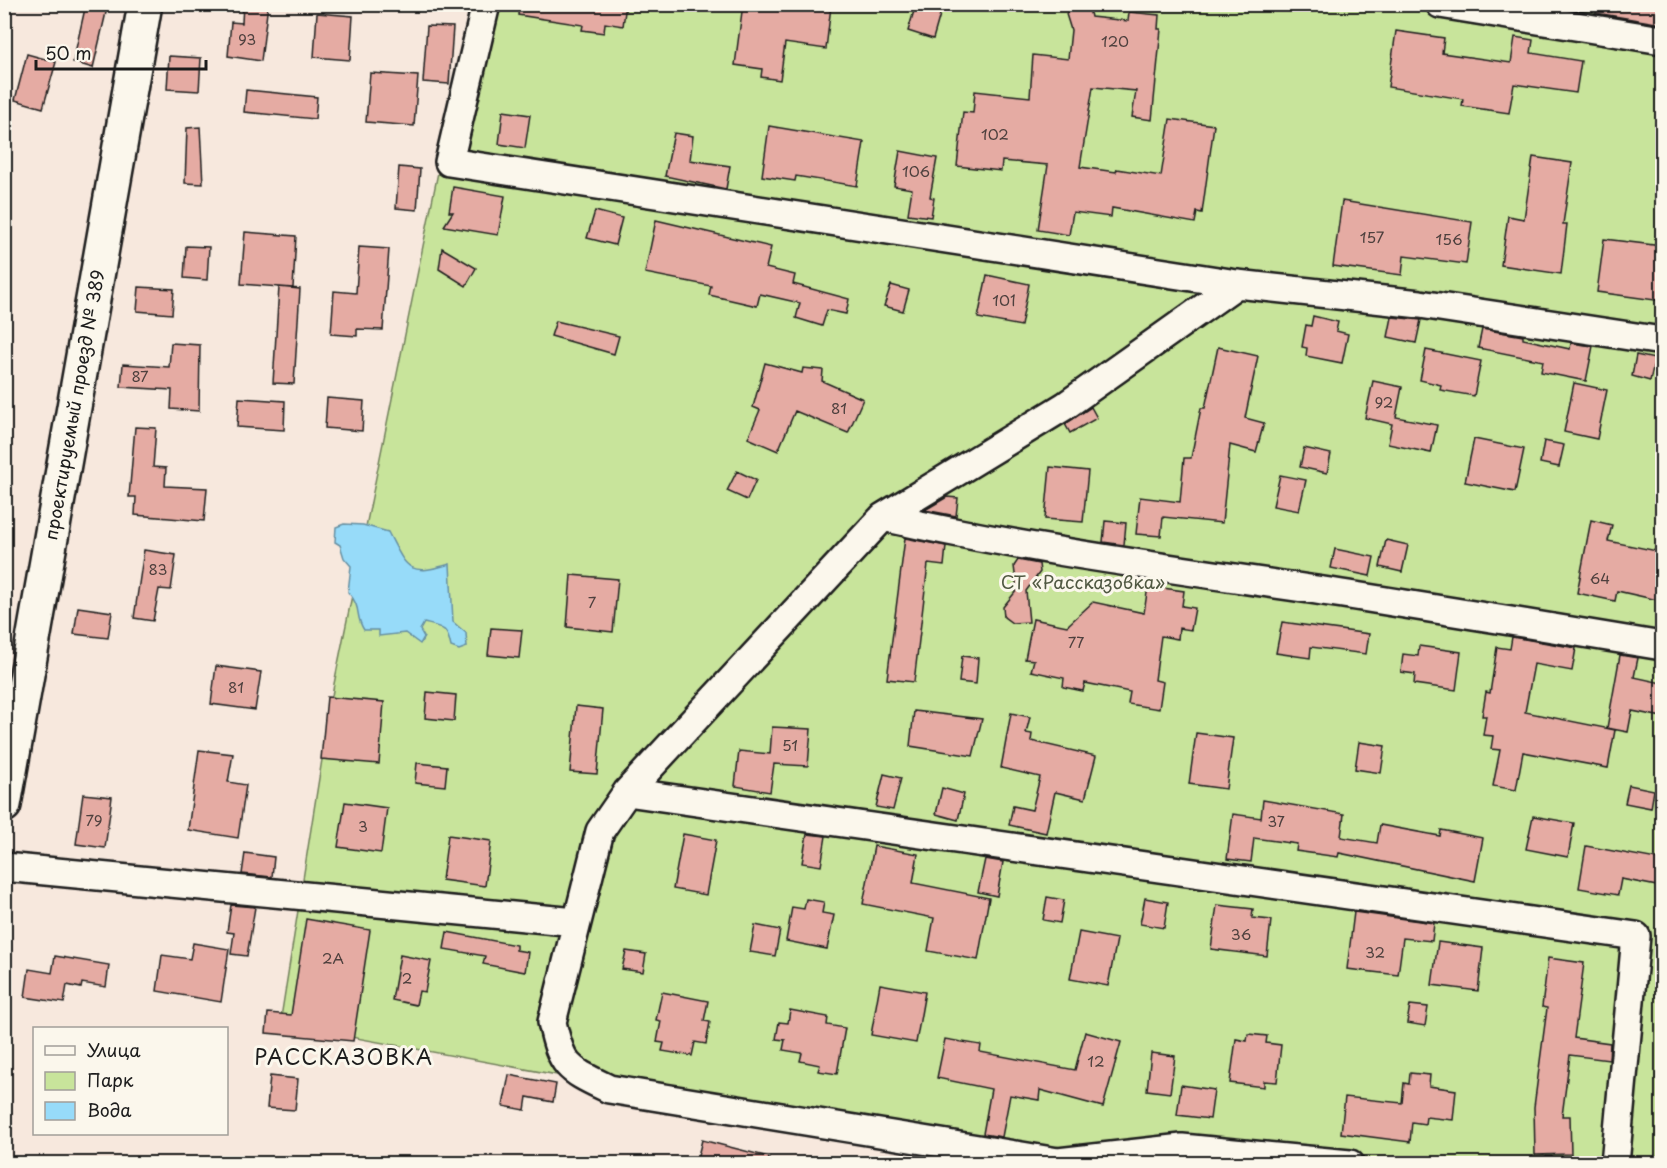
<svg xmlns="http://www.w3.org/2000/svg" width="1667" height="1168" font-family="'Playpen Sans',sans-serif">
<rect width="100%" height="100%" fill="#f7e8dd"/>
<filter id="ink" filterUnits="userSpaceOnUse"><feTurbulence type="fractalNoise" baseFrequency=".0167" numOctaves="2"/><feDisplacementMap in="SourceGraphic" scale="12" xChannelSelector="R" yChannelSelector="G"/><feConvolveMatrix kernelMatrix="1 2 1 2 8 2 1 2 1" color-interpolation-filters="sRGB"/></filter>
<g filter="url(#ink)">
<path fill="#c8e49b" stroke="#72805c" stroke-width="1.5" d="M472,5h1190v1158h-626l-756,-139 54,-340z"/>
<path fill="#97dbf9" stroke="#668fa1" stroke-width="1.5" d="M344,524l19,1 25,7c19,36 19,45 62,32l3,58 13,11 1,14 -8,3 -8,-3c-4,-20 -7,-19 -27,-24l-4,7 4,7 -4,7 -15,-11 -26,3v-6h-15c-10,-15 -1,-21 -16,-38l3,-26 -7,-8 -4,-13 -5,-3 1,-15z"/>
<path fill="#e5aba3" stroke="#1c1c1c" stroke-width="1.5" d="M86,4h22l-15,64 -20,-6z
M243,4h25l-7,57 -33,-5 3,-34 11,1z
M519,4h107l-3,22 -18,-3 -1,10 -22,-3 1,-5 -65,-10z
M743,4l88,2 -5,43 -41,-6 -5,37 -19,-3 1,-8 -27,-4z
M916,4h27l-10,35 -25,-8z
M1071,4h17l3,13 37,4 1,-9 30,3 -1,14h3l-9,91 -20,-3 4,-26 -43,-4 -13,80 36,5 1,-3 44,7 9,-57 44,6 -12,88 -5,-1 -2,11 -83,-15 -1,9 -38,-5 -4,23 -31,-5 10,-65 -46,-4 -1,10 -44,-5 6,-54 10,1 2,-22 55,6 3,-42 35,4 3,-29 -5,-16z
M1597,4h65v20l-66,-11z
M317,13l36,3 -3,44 -36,-3z
M427,26l26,1 -4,57 -26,-2z
M1396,31l48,7 -2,15 69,10 4,-26 18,3 -2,13 50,8 -5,32 -62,-9 -5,29 -47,-7 1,-7 -75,-12z
M27,54l29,8 -13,46 -28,-8z
M169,56l32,2 -2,33 -32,-2z
M370,73l48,3 -4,50 -48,-4z
M246,90l71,7 -2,22 -71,-7z
M503,111l27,4 -5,33 -26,-4z
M769,126l95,16 -7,44 -61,-10 -1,5 -33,-5z
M200,127l3,57 -18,-1 2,-55z
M674,133l19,3 -3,24 40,6 -4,23 -61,-13z
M900,151l37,7 -7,39 4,1 -3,19 -23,-3 4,-25 -18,-3z
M1533,157l39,6 -9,61h4l-6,50 -60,-9 7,-49 16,3z
M399,167l21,2 -3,41 -21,-2z
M453,187l52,9 -7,39 -54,-9 9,-14h-4z
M1342,201l130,21 -6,42 -62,-8 -2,19 -69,-9z
M595,211l27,7 -7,27 -28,-7z
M656,220l115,27 -5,21 29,7 -2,9 56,15 -3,15 -19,-4 -5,16 -26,-8 4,-15 -40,-9 -3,12 -48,-11 2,-9 -66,-13z
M245,232l51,4 -3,52 -52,-4z
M1604,239l58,7v55l-65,-9z
M186,246l23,1 -2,33 -23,-2z
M359,247l30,2 -6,81 -26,-1v7l-26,-2 3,-43 22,2z
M442,248l34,20 -10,18 -27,-17z
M987,275l42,9 -8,42 -43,-8z
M891,285l18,5 -6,21 -19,-5z
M139,287l35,2 -2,25 -35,-3z
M279,287l21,2 -6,95 -21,-1z
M1313,316l25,6 -2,9 12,3 -6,29 -36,-7 1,-8 -5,-1 4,-22 5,1z
M1392,317l29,3 -5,23 -28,-6z
M556,321l63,15 -5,18 -63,-18z
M1482,329l41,7v3l47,10 1,-6 22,3 -7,35 -45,-9 2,-11 -65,-13z
M171,343l29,2 -1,66 -28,-2 1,-19 -51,-3 2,-23 46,3z
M1218,347l40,9 -13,62 19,5 -8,29 -26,-7 -8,78 -59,-6 -2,19 -25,-2 4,-37 40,5 4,-44h7l10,-50h4z
M1426,350l55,11 -7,35 -34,-6 1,-5 -21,-5z
M1636,355l19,4 -5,22 -18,-5z
M765,363l37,10 1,-5 20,2 -1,11 41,18 -15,34 -53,-22 -17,40 -30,-13 12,-28 -7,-3z
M1373,381l29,6 -6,30 41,8 -6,28 -43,-9 4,-20 -27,-6z
M1574,383l33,7 -10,49 -33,-7z
M239,398l46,3 -1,29 -47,-3z
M327,398l37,3 -2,30 -37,-3z
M1091,407l6,11 -27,15 -5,-9z
M135,427l21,1 -3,39 13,1 -1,18 42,2 -3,33 -69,-6 1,-18h-7z
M1474,439l50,10 -9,43 -50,-10z
M1544,441l20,4 -5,22 -19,-4z
M1304,448l27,6 -4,19 -27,-6z
M1050,467l38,4 -5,51 -38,-3z
M737,471l19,9 -9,20 -20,-9z
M1280,475l26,5 -7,31 -26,-5z
M947,497l11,1 -2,18 -31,-6z
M1591,520l21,5 -4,16 54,11v49l-45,-10 -2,10 -38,-8z
M1105,521l21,2 -2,22 -21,-3z
M905,538l41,8 -2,20 -16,-2 -14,118 -27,-3z
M1386,540l22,5 -6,27 -22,-5z
M1335,549l39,8 -4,19 -39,-8z
M144,550l32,5 -5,35 -12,-1 -6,32 -19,-3z
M1018,560l21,4 1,8 -14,19 3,31 -17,1 -8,-6 -1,-10 14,-17 -3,-24z
M571,575l47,4 -5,53 -46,-5z
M1148,586l36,5 -2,15 13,2 -4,22 -12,-2 -1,11 -17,-3 -6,44 8,2 -4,27 -31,-5 2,-12 -45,-9 -2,8 -20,-4 1,-9 -33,-7 3,-11 -9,-1 8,-40 34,7 26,-24 51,11z
M78,607l34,5 -4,26 -34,-4z
M1282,622l87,12 -3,20 -55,-7 -1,11 -34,-5z
M491,628l31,2 -3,28 -31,-3z
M1512,637l64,11 -4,23 -38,-7 -9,48 90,18 -7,38 -85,-16 -7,38 -23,-4 7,-36 -9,-1 2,-13 -10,-1 3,-19h-4l4,-24 4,1 7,-46 13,2z
M1419,646l42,6 -5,38 -42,-6 1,-10 -14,-2 2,-18 15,2z
M1620,655l18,3 -4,19 28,6v34l-30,-6 -4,21 -21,-4z
M962,656l16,2 -2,26 -17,-2z
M216,666l45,6 -6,38 -44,-6z
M427,692l29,3 -2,26 -29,-3z
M327,697l57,5 -5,62 -58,-5z
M576,706l27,3 -6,65 -27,-2z
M914,711l68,8 -9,37 -63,-10z
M1011,713l19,4 -4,16 6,1 -1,7 65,15 -11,43 -30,-7 -9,41 -37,-8 4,-19 19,4 8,-33 -39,-9z
M772,727l39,2 -3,37 -34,-2 -4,28 -35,-6 4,-35 31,3z
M1196,733l37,5 -7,51 -37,-5z
M1359,742l26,4 -4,27 -26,-4z
M199,750l34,4 -5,28 18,3 -8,53 -50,-8z
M417,763l30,3 -2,20 -30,-3z
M884,774l17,4 -8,32 -17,-3z
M1629,785l25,5 -3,18 -26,-5z
M942,788l22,6 -6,26 -22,-6z
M83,794l29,3 -7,51 -29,-4z
M1263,800l81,14 -3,23 36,6 3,-18 60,11 1,-6 42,8 -8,43 -136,-28 -1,4 -42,-6 1,-7 -43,-6 -3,24 -24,-3 6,-45 28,4z
M345,802l42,6 -6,45 -43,-6z
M1533,816l41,7 -6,34 -42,-8z
M683,834l33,6 -10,55 -33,-6z
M807,834l19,2 -5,30 -19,-3z
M448,835l43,6 -6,45 -43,-6z
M874,846l44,8 -5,29 76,15 -11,62 -50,-9 6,-33 -71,-14z
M1586,846l76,14v27l-41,-8 -3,16 -39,-7z
M245,853l29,4 -2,20 -30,-3z
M985,859l18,3 -6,34 -19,-4z
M1047,897l17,3 -4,23 -17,-3z
M1145,898l23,4 -4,26 -24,-4z
M806,899l18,3 -2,11 12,2 -7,34 -41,-8 6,-34 12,2z
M231,905l24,2 -8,49 -16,-2 3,-21 -7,-1z
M1217,905l36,4 -1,9 19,2 -4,36 -56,-7z
M1354,912l80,11 -2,18 -29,-3 -5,37 -51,-6z
M306,919l64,11 -17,111 -87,-8 2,-20 23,2z
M755,925l25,5 -5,26 -25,-4z
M447,932l69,13v5l12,2 -3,20 -42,-8 2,-8 -41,-7z
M1079,932l38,7 -9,47 -38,-7z
M1438,942l45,6 -5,43 -46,-6z
M193,943l36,6 -8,53 -64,-11 5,-36 28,4z
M626,951l20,3 -3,18 -21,-3z
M400,955l31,6 -6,31 -6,-1 -3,14 -24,-5z
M55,956l54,9 -3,22 -24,-4 -1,5 -14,-3 -3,18 -39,-6 4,-28 23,4z
M1548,958l36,5 -10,75 36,5 -1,17 -39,-5 -8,61h8l1,38 -36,1 -1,-48 13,-99 -5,-1z
M880,984l45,8 -9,51 -45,-8z
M662,992l46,9 -4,20 6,1 -4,22 -11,-2 -3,14 -30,-5 2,-8 -7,-1 4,-21 -5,-1z
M1410,1005l18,2 -3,19 -18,-3z
M790,1010l38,7 -1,8 18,3 -8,46 -19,-3 2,-6 -20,-4 2,-8 -19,-3 2,-10 -9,-1 3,-17 9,1z
M1085,1032l36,10 -18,65 -63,-17 -1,10 -29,-5 -8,42 -19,-3 8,-45 -54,-11 8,-39 36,6 -1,7 95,18z
M1248,1034l19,2 -1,7 15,2 -4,37 -13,-1v6l-34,-4 6,-44 11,2z
M1151,1053l24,3 -5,37 -23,-3z
M1410,1073l20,2 -1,11 27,4 -3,30 -27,-3 -1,7 -13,-2 -2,20 -69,-9 4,-36 57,6 2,-20 5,1z
M509,1075l47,9 -3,18 -26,-5 -2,13 -22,-4z
M270,1076l28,3 -3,31 -28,-2z
M1181,1085l33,5 -4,29 -33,-4z
M702,1140l67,17 -1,7h-72z"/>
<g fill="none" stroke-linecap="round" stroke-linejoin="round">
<g stroke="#1c1c1c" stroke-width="32">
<path id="minor" d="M486,4l-37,158 788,122 -172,122 -182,111 -256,275 -27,39 -48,191c10,46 16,47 57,67l449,73 124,-14 168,16
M1440,4l222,36
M1237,284l183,20 242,37
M883,517c154,35 310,54 466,78 104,16 209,34 313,51
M627,792l1009,144 -21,228
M4,867l572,55"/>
</g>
<g stroke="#1c1c1c" stroke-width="38">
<path id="secondary" d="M4,805l141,-801"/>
</g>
<use href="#minor" stroke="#fbf7ec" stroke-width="27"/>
<use href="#secondary" stroke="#fbf7ec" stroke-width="33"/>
</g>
</g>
<g text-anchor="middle" stroke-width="6" stroke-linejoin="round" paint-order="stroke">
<g font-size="15" fill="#4e403e">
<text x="247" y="45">93</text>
<text x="1115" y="47">120</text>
<text x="995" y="140">102</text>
<text x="916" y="177">106</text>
<text x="1372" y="243">157</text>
<text x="1449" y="245">156</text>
<text x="1004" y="306">101</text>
<text x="140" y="382">87</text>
<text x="1384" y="408">92</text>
<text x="839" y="414">81</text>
<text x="158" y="575">83</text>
<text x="1600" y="584">64</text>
<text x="592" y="608">7</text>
<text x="1076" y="648">77</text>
<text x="236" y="693">81</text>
<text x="790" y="751">51</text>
<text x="94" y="826">79</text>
<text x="1276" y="827">37</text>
<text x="363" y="832">3</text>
<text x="1241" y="940">36</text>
<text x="1375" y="958">32</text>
<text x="333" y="964">2А</text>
<text x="407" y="984">2</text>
<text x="1096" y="1067">12</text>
</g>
<g font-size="18" fill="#1c1c1c" stroke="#fbf7ec">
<text transform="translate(75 405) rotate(-80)" y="6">проектируемый проезд № 389</text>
</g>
<g font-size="18" fill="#505842" stroke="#fbf7ec">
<text x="1083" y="589">СТ «Рассказовка»</text>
</g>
<g font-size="21" letter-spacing="1.5" fill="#1c1c1c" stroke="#fbf7ec">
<text x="344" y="1065">РАССКАЗОВКА</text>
</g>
</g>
<rect width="1667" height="1168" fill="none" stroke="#fbf7ec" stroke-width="24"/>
<rect x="12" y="12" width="1643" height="1144" fill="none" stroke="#1c1c1c" stroke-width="2" filter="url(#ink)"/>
<rect x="33" y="1027" width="195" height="108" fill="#fbf7ec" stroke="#a29f99" stroke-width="1.5"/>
<rect x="45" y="1046" width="30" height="9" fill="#fbf7ec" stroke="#a29f99" stroke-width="1.5"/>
<text x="87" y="1057" font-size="18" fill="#1c1c1c">Улица</text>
<rect x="45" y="1072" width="30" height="18" fill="#c8e49b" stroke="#a29f99" stroke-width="1.5"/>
<text x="87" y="1087" font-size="18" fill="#1c1c1c">Парк</text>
<rect x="45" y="1102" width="30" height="18" fill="#97dbf9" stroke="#a29f99" stroke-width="1.5"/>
<text x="87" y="1117" font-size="18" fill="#1c1c1c">Вода</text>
<path d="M36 60v9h170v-9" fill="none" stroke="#1c1c1c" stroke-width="3"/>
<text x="45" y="60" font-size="18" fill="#1c1c1c" stroke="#fbf7ec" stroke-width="4.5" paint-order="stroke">50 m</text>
</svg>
